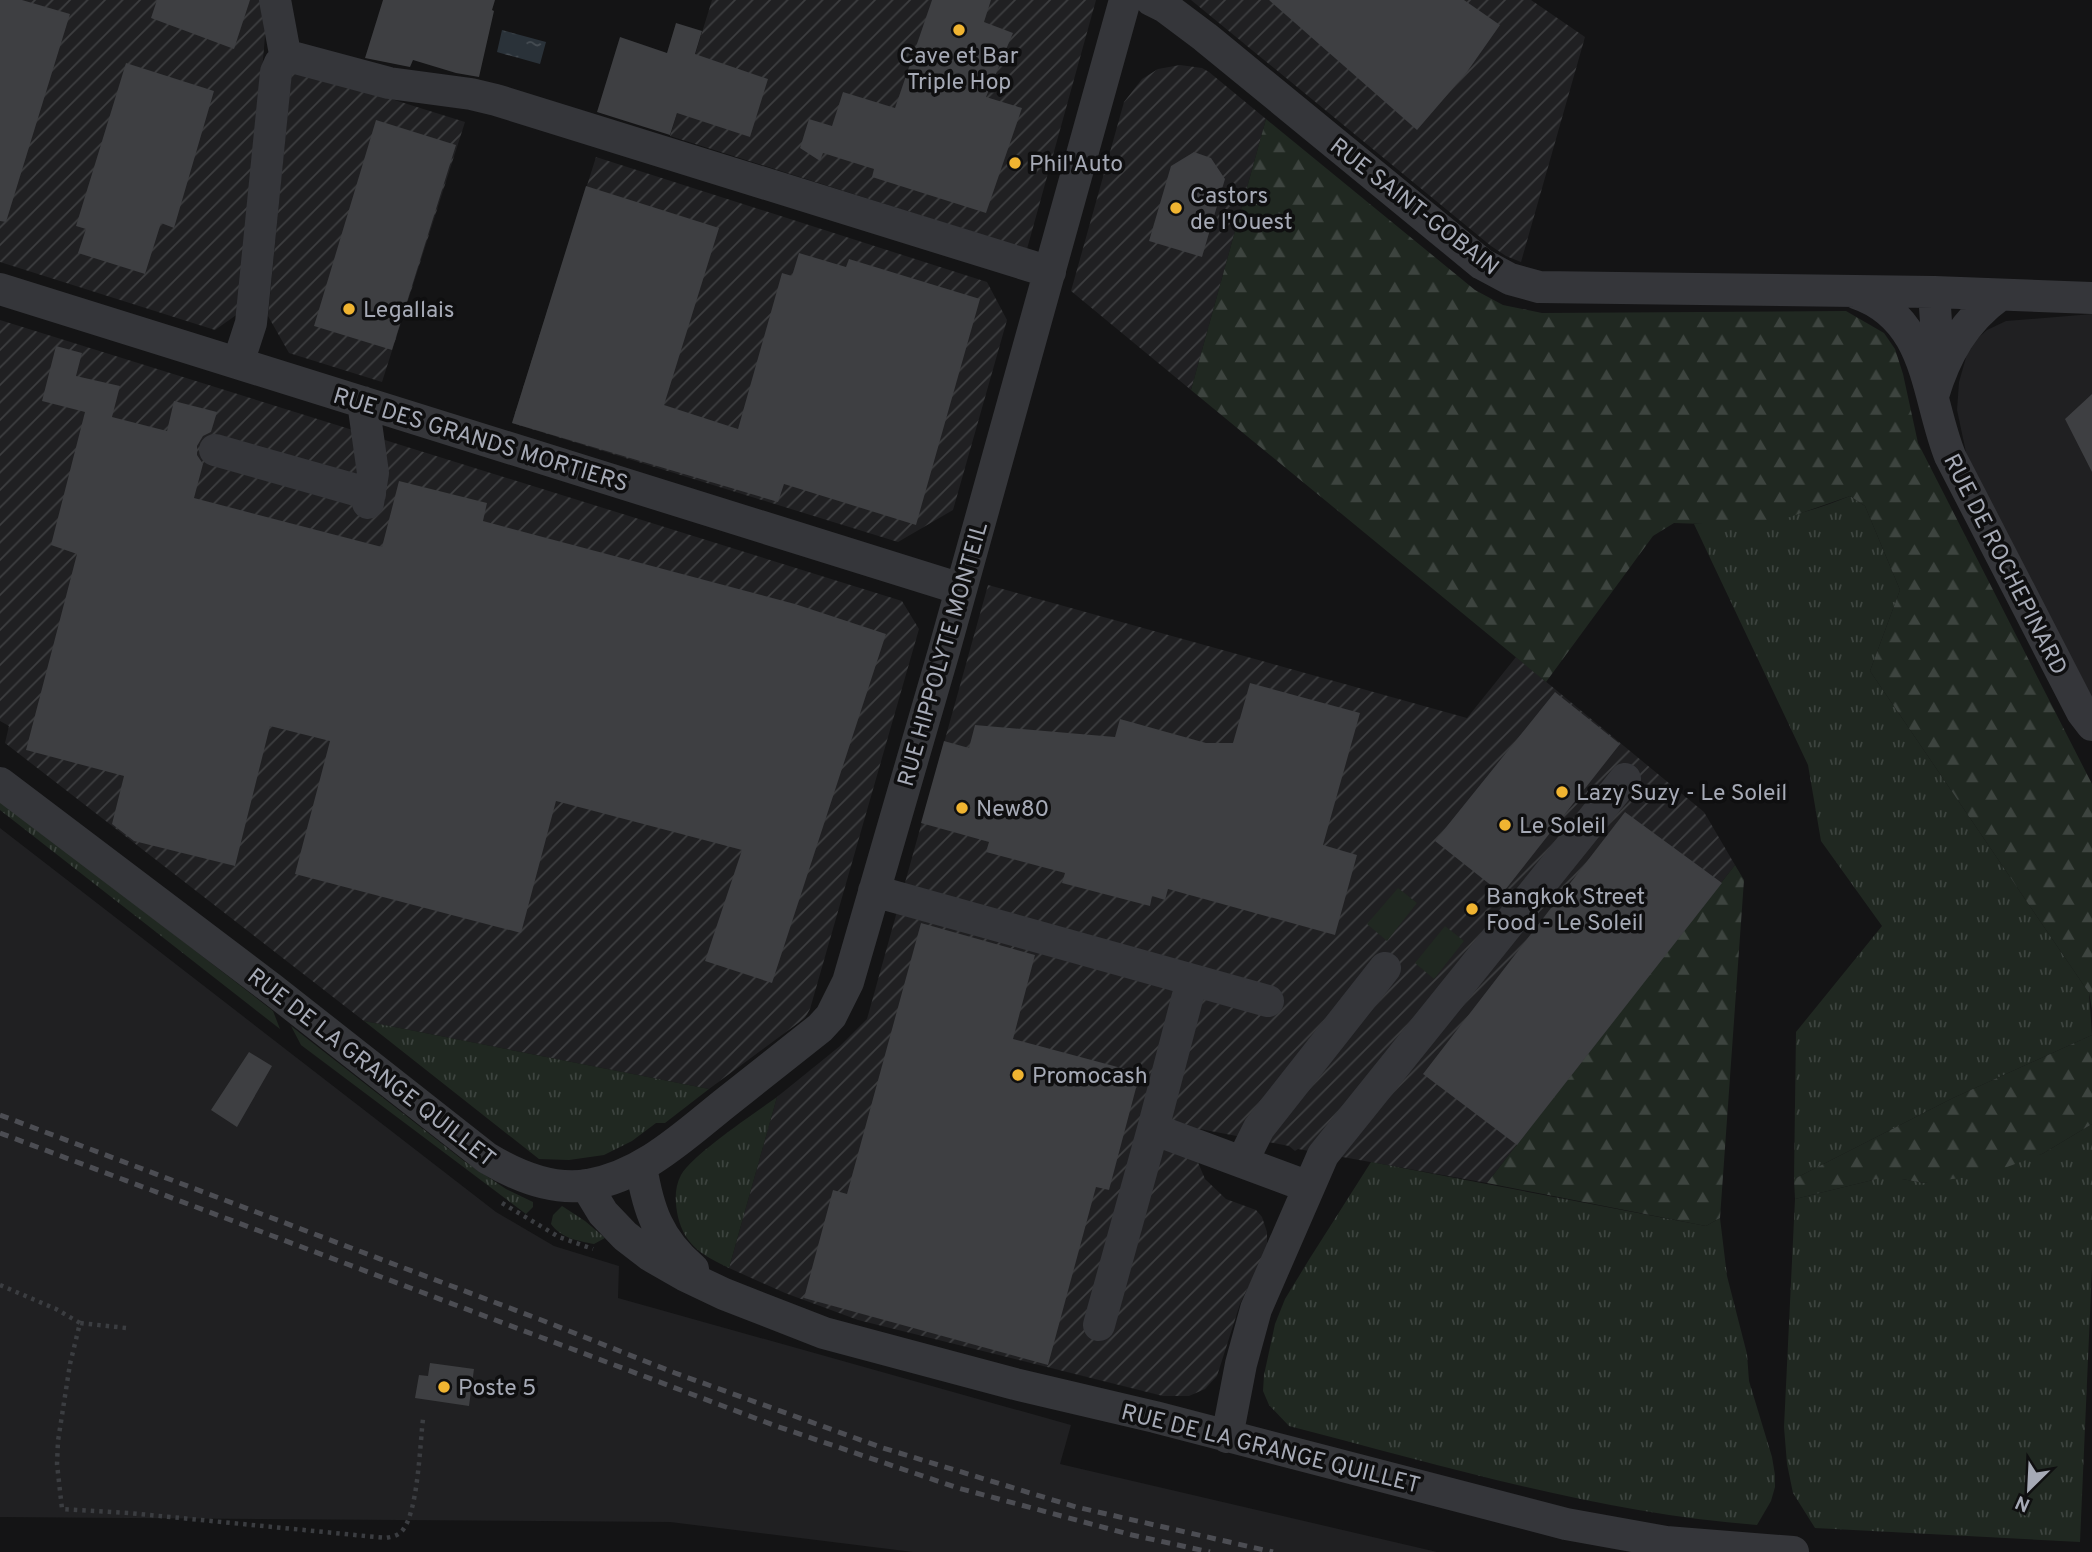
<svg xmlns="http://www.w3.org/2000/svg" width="2092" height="1552" font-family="Overpass,sans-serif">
<defs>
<pattern id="industrial-furrows" width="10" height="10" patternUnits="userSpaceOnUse" patternTransform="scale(1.75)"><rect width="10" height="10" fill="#202022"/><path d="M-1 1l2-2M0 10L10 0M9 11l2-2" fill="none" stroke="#3d3e40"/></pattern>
<pattern id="grass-tufts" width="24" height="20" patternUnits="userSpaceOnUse" patternTransform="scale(1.75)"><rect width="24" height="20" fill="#202821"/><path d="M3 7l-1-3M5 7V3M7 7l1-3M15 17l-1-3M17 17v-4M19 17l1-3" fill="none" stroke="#3d443f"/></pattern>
<pattern id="forest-firs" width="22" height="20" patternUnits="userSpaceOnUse" patternTransform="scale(1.75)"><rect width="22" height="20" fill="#202821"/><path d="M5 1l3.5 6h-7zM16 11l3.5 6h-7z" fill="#3d443f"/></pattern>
<pattern id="water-ripples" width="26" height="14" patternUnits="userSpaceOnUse" patternTransform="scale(1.75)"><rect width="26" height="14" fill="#2a3239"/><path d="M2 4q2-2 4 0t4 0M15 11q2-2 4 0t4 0" fill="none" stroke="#464d53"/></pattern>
</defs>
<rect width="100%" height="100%" fill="#141415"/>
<path fill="#202022" d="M2092,314v384l-125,-241 -10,-47 2,-28 8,-28 12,-17 8,-7 19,-9z
M0,828l496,384 58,34 65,20 -1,32 453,127 -11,39 377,88h-524l-243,-30 -670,-5z"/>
<path fill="url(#industrial-furrows)" d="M0,0h268l-26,311 -27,19 -215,-68z
M712,0h384l-69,249 -357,-113z
M1191,0h340l54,37 -64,225 -15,-6 -15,-10z
M1180,65l22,3 7,4 57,47 -75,271 -120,-99 53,-189 18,-23 16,-10z
M292,68l173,54 -83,260 -93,-29 -21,-37z
M596,157l391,125 20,38 -54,190 -55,32 -386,-119z
M0,320l902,281 17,28 -109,380 -5,9 -96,71 -345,-68 -359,-278 4,-17 -9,-5z
M988,585l479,133 49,-61 188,155 31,53 -248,318 -189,-34 -3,2 -6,-5 -89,-17 -5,6 2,25 8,19 21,20 30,11 6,7 5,15v17l-27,55 -23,72 -12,13 -16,7h-26l-305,-76 -73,-27 -56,-25 48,-171 63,-51 27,-27z"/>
<path fill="url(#grass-tufts)" d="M1850,496l15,10 35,84 -30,81 219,322 3,42 -139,63 -159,81 2,-147 86,-106 -61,-85 -13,-76 -114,-241c61,1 100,-5 156,-28z
M0,800l273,211 7,18 -280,-219z
M364,1021l345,68 -44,34h-9l-24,18 -28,14 -35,5 -30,-1z
M291,1026l173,135 42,28 27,13v5l-7,7 -225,-169z
M777,1097l-48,171c-25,-12 -44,-22 -51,-51 -3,-14 -4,-29 3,-42 12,-21 74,-62 96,-78z
M2092,1124v144l-12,274 -265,-14 -22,-35 -6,-29 -3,-37 11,-228 82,-20h25l22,4 118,-29z
M1371,1162l335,64 14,-8 7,58 20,78 2,27 23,76 3,18v12l-4,14 -14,24c-159,-12 -313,-59 -468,-99l-20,-21 -6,-14 1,-16 11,-51 10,-25 25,-41z
M562,1206l23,15 20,17 -11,6c-16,-3 -33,-6 -43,-20l2,-9z"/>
<path fill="url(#forest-firs)" d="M1266,119l209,171 28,15 39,8 304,-2 38,22 11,16 8,25 15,69 174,341v225l-3,-16 -219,-322 30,-81 -35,-84 -15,-10 -63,22 -55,7 -58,-2 -21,13 -107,146 -355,-292z
M1735,865l9,15 -24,338 -14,8 -219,-43z
M2092,1035v89l-50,30 -54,20 -64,9 -22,-4h-25l-82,20 -1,-20 159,-81z"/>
<path fill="#202821" d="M1398,888l19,15 -30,38 -20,-17z
M1445,926l19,15 -30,38 -19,-16z"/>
<path fill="url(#water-ripples)" d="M502,30l44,12 -6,22 -43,-12z"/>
<path fill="#3e3f42" d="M0,0h22l48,14 -64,208 -6,-1z
M157,0h93l-16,49 -83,-31z
M383,0h112l-3,10 2,1 -15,66 -23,-4 -43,-13 -3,7 -45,-9z
M932,0h59l-7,22 29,11 -27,64 36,11 -36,105 -114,-36 2,-8 -29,-9 -22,-7 -3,8 -20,-13 9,-29 23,7 11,-34 52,16z
M1269,0h195l36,25 -33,47 -50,58z
M676,23l26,8 -7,23 73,25 -18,58 -73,-24 -7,22 -73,-23 23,-75 47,16z
M126,63l88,28 -40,137 -13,-5 -16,51 -67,-21 8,-24 -10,-3z
M376,120l80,25 -64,205 -78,-24z
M1194,152l17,6 14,21 -23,78 -53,-16 22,-75z
M586,186l133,42 -55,177 74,24 44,-156 10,3 7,-23 47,14 3,-8 131,40 -64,226 -132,-41 -6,18 -266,-79z
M56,346l26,7 -6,23 44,10 -8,31 55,14 7,-30 43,11 -6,20 -8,4 -6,10v9l6,9 -9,34 188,49 17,-66 88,22 -4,18 312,83 91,30 -114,349 -67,-22 37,-111 -186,-49 -35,132 -226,-59 35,-133 -60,-15 -35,140 -101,-25 -22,-17 12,-48 -98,-26 51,-196 -26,-9 34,-133 -43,-11z
M2092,394v78l-27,-53z
M1250,683l110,30 -37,132 34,10 -22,80 -167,-46 -3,11 -13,-4 -2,10 -88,-23 3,-10 -79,-21 3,-10 -68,-19 23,-82 25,7 6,-23 140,12 5,-18 86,24h27z
M1555,692l65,52 -118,150 -67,-53z
M1625,812l97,71 -205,262 -94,-71z
M921,923l114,32 -22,84 127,34 -31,117 -13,-3 -48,178 -244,-67 29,-108 14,4z
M249,1052l23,14 -35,61 -26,-17z
M430,1363l44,6 -5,37 -54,-8 4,-23 9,1z"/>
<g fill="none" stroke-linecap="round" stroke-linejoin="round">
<path stroke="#3b3d41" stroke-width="4.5" stroke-dasharray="3.5 5" stroke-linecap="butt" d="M502,1203l57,34 34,12
M0,1285l56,24 24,14
M126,1328l-46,-5 -10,41 -12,77 -1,23 5,45 67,4 257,25c5,-1 11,-2 15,-6 17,-16 19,-89 22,-113"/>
<path stroke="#35363a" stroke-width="32" d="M275,0l11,59
M1151,0l14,7 40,30 277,227 28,15 29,8 395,5 158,6
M0,289l961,300
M1934,292l3,45 -2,33
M1856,293c74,25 70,103 94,163l132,256 10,13
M238,363l13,-40 25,-251 4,-9 12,-6 97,26 82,11 25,6 554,172
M1933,396c12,-41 31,-75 67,-101
M363,402l10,71 -5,30
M215,450l155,44
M0,783l272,206 215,169c30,18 66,33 101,27 54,-9 95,-48 136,-81 32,-25 64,-51 96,-76l11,-12 17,-34 96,-331 181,-651
M874,891l394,110
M1192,980l-39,149 156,58
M1242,1162l17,-34 126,-160
M641,1166c7,43 17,74 52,103
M586,1185l17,28 22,23 26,20 33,19 40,19 100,39 191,51 140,33 411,107 100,18 127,10
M1099,1325l54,-196
M1227,1437l14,-73 15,-55 67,-154 302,-376"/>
<path stroke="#4c4d53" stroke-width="5" stroke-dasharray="9 7" stroke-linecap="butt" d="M0,1115l544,206 131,52 208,75 193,59 197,45
M0,1133l776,293 182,62 174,47 78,17"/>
</g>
<g fill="#f0b431" stroke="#0f0f10" stroke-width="2.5">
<circle cx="959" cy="30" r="7"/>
<circle cx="1015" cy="163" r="7"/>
<circle cx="1176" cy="208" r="7"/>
<circle cx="349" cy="309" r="7"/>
<circle cx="1562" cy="792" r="7"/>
<circle cx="962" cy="808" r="7"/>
<circle cx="1505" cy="825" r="7"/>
<circle cx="1472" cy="909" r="7"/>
<circle cx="1018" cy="1075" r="7"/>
<circle cx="444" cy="1387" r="7"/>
</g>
<g text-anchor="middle" stroke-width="7" stroke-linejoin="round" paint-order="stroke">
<g font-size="23" fill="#a6aab6" stroke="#0f0f10" text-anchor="start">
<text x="959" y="63" text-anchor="middle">Cave et Bar<tspan x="959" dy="26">Triple Hop</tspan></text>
<text x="1029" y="171">Phil'Auto</text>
<text x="1190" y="203">Castors<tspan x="1190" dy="26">de l'Ouest</tspan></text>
<text x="363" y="317">Legallais</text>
<text x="1576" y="800">Lazy Suzy - Le Soleil</text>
<text x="976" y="816">New80</text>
<text x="1519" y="833">Le Soleil</text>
<text x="1486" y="904">Bangkok Street<tspan x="1486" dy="26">Food - Le Soleil</tspan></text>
<text x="1032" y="1083">Promocash</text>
<text x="458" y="1395">Poste 5</text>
</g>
<g font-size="23" fill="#a6aab6" stroke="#0f0f10">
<text transform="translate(1415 206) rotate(38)" y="8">RUE SAINT-GOBAIN</text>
<text transform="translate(481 439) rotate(17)" y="8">RUE DES GRANDS MORTIERS</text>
<text transform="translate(2006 564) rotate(63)" y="8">RUE DE ROCHEPINARD</text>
<text transform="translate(942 654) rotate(-74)" y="8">RUE HIPPOLYTE MONTEIL</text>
<text transform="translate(372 1067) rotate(38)" y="8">RUE DE LA GRANGE QUILLET</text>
<text transform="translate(1271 1448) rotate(14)" y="8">RUE DE LA GRANGE QUILLET</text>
</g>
</g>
<g transform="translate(2029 1489) rotate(204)" stroke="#0f0f10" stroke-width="5" paint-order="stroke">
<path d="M0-5L12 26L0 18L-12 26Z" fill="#a6aab6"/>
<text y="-10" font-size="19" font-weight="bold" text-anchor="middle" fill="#a6aab6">N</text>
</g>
</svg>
